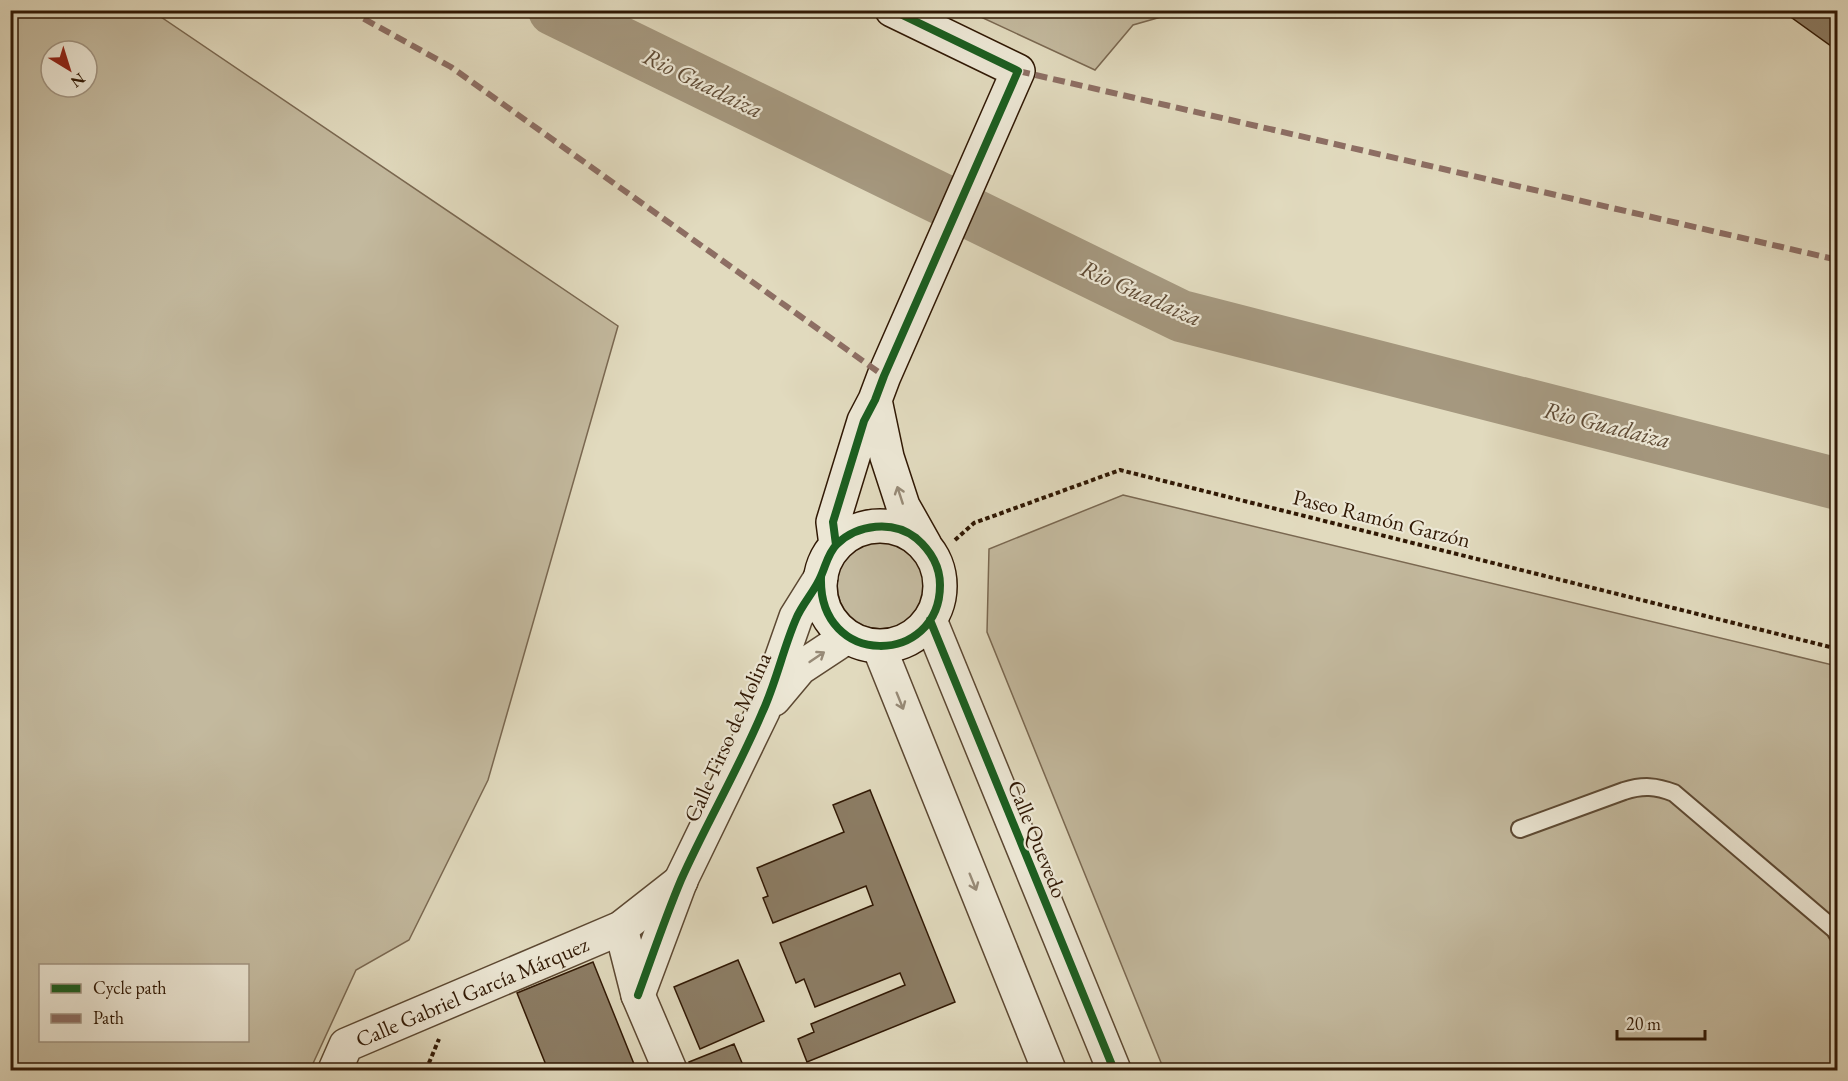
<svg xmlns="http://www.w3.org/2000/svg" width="1848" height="1081" font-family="'EB Garamond',serif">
<rect width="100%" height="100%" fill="#e1dabe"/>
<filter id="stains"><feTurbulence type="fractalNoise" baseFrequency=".00333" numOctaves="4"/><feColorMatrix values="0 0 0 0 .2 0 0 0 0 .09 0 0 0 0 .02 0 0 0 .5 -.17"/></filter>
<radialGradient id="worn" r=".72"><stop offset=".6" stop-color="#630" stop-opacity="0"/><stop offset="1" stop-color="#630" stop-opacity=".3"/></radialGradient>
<path fill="#c3b99e" stroke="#7a6851" stroke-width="1.5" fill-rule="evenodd" d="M10,11h142l466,315 -130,454 -79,160 -53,30 -46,100h-299zM51,51h36v36h-36zM40,966h208v74h-208z
M968,11h214l-49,14 -38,45z
M1123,495l714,171v404h-673l-177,-438 2,-83z
M837 585a44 44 0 1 1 88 0a44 44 0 1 1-88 0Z"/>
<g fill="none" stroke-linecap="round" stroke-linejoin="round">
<path stroke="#a5987f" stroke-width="52" d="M554,10l627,306 657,168"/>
</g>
<path fill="#8c7d65" stroke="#301804" stroke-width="1.5" d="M1781,10h57v41z
M870,790l85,212 -148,60 -9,-23 16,-7 -3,-8 94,-39 -5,-12 -85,34 -11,-28 -8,4 -16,-40 93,-38 -7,-19 -93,37 -10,-25 5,-2 -11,-28 87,-36 -11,-27z
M738,960l26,61 -64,28 -26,-62z
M593,962l43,107 -88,1 -31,-77z
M734,1044l11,26h-53l-3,-8z"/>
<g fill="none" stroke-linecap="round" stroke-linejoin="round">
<g stroke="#5c4832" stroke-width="20">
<path id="lane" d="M1520,829l104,-38c19,-6 32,-5 50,2l161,137 3,5"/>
</g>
<g stroke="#5c4832" stroke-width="36">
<g id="street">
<path d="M930,620l184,450"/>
<path d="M879,647l170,423"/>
<path d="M774,699l26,-31 47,-31"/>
<path d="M621,928l17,67 32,75"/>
<path d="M638,995l43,-115 82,-169 33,-94 25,-40"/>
<path id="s1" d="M335,1070l11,-25 275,-117 60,-47"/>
</g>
</g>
<g stroke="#301804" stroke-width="36">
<path id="secondary" d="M875,400l12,57 16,49 22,39
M820 586a60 60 0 1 1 120 0a60 60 0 1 1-120 0Z
M836,545l-3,-23 31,-101 11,-21 9,-24 134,-305 -126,-61"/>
</g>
<path stroke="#301804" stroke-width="4" stroke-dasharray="4.5 3" stroke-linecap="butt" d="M955,540l19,-17 146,-53 718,179
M426,1070l13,-31"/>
<use href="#lane" stroke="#ece7d5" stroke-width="16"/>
<use href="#street" stroke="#ece7d5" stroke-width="33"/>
<use href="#secondary" stroke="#ece7d5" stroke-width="33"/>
<path stroke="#8d6e63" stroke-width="6" stroke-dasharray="12 6" stroke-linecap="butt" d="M348,10l103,57 433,309
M1018,71l820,189"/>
<g stroke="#ece7d5" stroke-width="11">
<path id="cycleway" d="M836,545l-3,-23 31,-101 11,-21 9,-24 134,-305 -126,-61
M930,620l184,450
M638,995c14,-38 27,-77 43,-115 25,-56 57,-110 81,-167 14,-30 21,-64 34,-94 6,-15 19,-28 25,-43 5,-11 7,-23 16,-32 21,-20 56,-24 79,-6 14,12 24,28 24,47 0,81 -122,84 -119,-8"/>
</g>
<use href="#cycleway" stroke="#1b5e20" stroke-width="8"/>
</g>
<defs><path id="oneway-shaft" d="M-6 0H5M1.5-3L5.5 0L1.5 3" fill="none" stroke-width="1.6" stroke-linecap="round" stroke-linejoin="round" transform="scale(1.5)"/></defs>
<g stroke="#978a77">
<use href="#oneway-shaft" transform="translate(900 495) rotate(-108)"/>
<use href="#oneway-shaft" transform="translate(817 657) rotate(-34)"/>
<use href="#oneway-shaft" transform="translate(900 701) rotate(68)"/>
<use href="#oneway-shaft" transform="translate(973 882) rotate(68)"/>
</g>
<g text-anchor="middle" stroke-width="4.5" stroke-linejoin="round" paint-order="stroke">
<g font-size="22" fill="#301804" stroke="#ece7d5">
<text transform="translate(1382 518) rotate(14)" y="8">Paseo Ramón Garzón</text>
<text transform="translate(727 737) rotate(-66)" y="8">Calle Tirso de Molina</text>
<text transform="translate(1038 839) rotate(68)" y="8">Calle Quevedo</text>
<text dy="8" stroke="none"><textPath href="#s1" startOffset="164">Calle Gabriel García Márquez</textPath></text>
</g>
<g font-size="24" font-style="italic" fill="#5f4b35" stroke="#ece7d5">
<text transform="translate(703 83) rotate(26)" y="8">Rio Guadaiza</text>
<text transform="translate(1141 293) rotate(24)" y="8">Rio Guadaiza</text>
<text transform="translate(1607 425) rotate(14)" y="8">Rio Guadaiza</text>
</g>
</g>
<rect width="1848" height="1081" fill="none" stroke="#e1dabe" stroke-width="36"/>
<rect x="12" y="12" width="1824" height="1057" fill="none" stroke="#301804" stroke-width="3"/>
<rect x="18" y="18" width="1812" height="1045" fill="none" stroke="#301804" stroke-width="1.5"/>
<rect x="39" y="964" width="210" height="78" fill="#ece7d5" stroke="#a19481" stroke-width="1.5"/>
<rect x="51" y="984" width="30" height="9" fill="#1b5e20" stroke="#a19481" stroke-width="1.5"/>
<text x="93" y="994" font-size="18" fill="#301804">Cycle path</text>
<rect x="51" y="1014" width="30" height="9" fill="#8d6e63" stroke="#a19481" stroke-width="1.5"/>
<text x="93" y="1024" font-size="18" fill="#301804">Path</text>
<g transform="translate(69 69) rotate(142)"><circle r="28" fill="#ece7d5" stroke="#a19481" stroke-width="1.5"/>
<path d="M0-4.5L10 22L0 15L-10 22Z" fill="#8f2418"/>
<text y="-9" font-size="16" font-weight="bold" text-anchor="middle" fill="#301804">N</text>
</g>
<path d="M1617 1030v9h88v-9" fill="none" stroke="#301804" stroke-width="3"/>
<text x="1626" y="1030" font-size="18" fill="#301804" stroke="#ece7d5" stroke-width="4.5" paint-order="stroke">20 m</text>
<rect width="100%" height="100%" filter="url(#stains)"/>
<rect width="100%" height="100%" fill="url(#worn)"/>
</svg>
